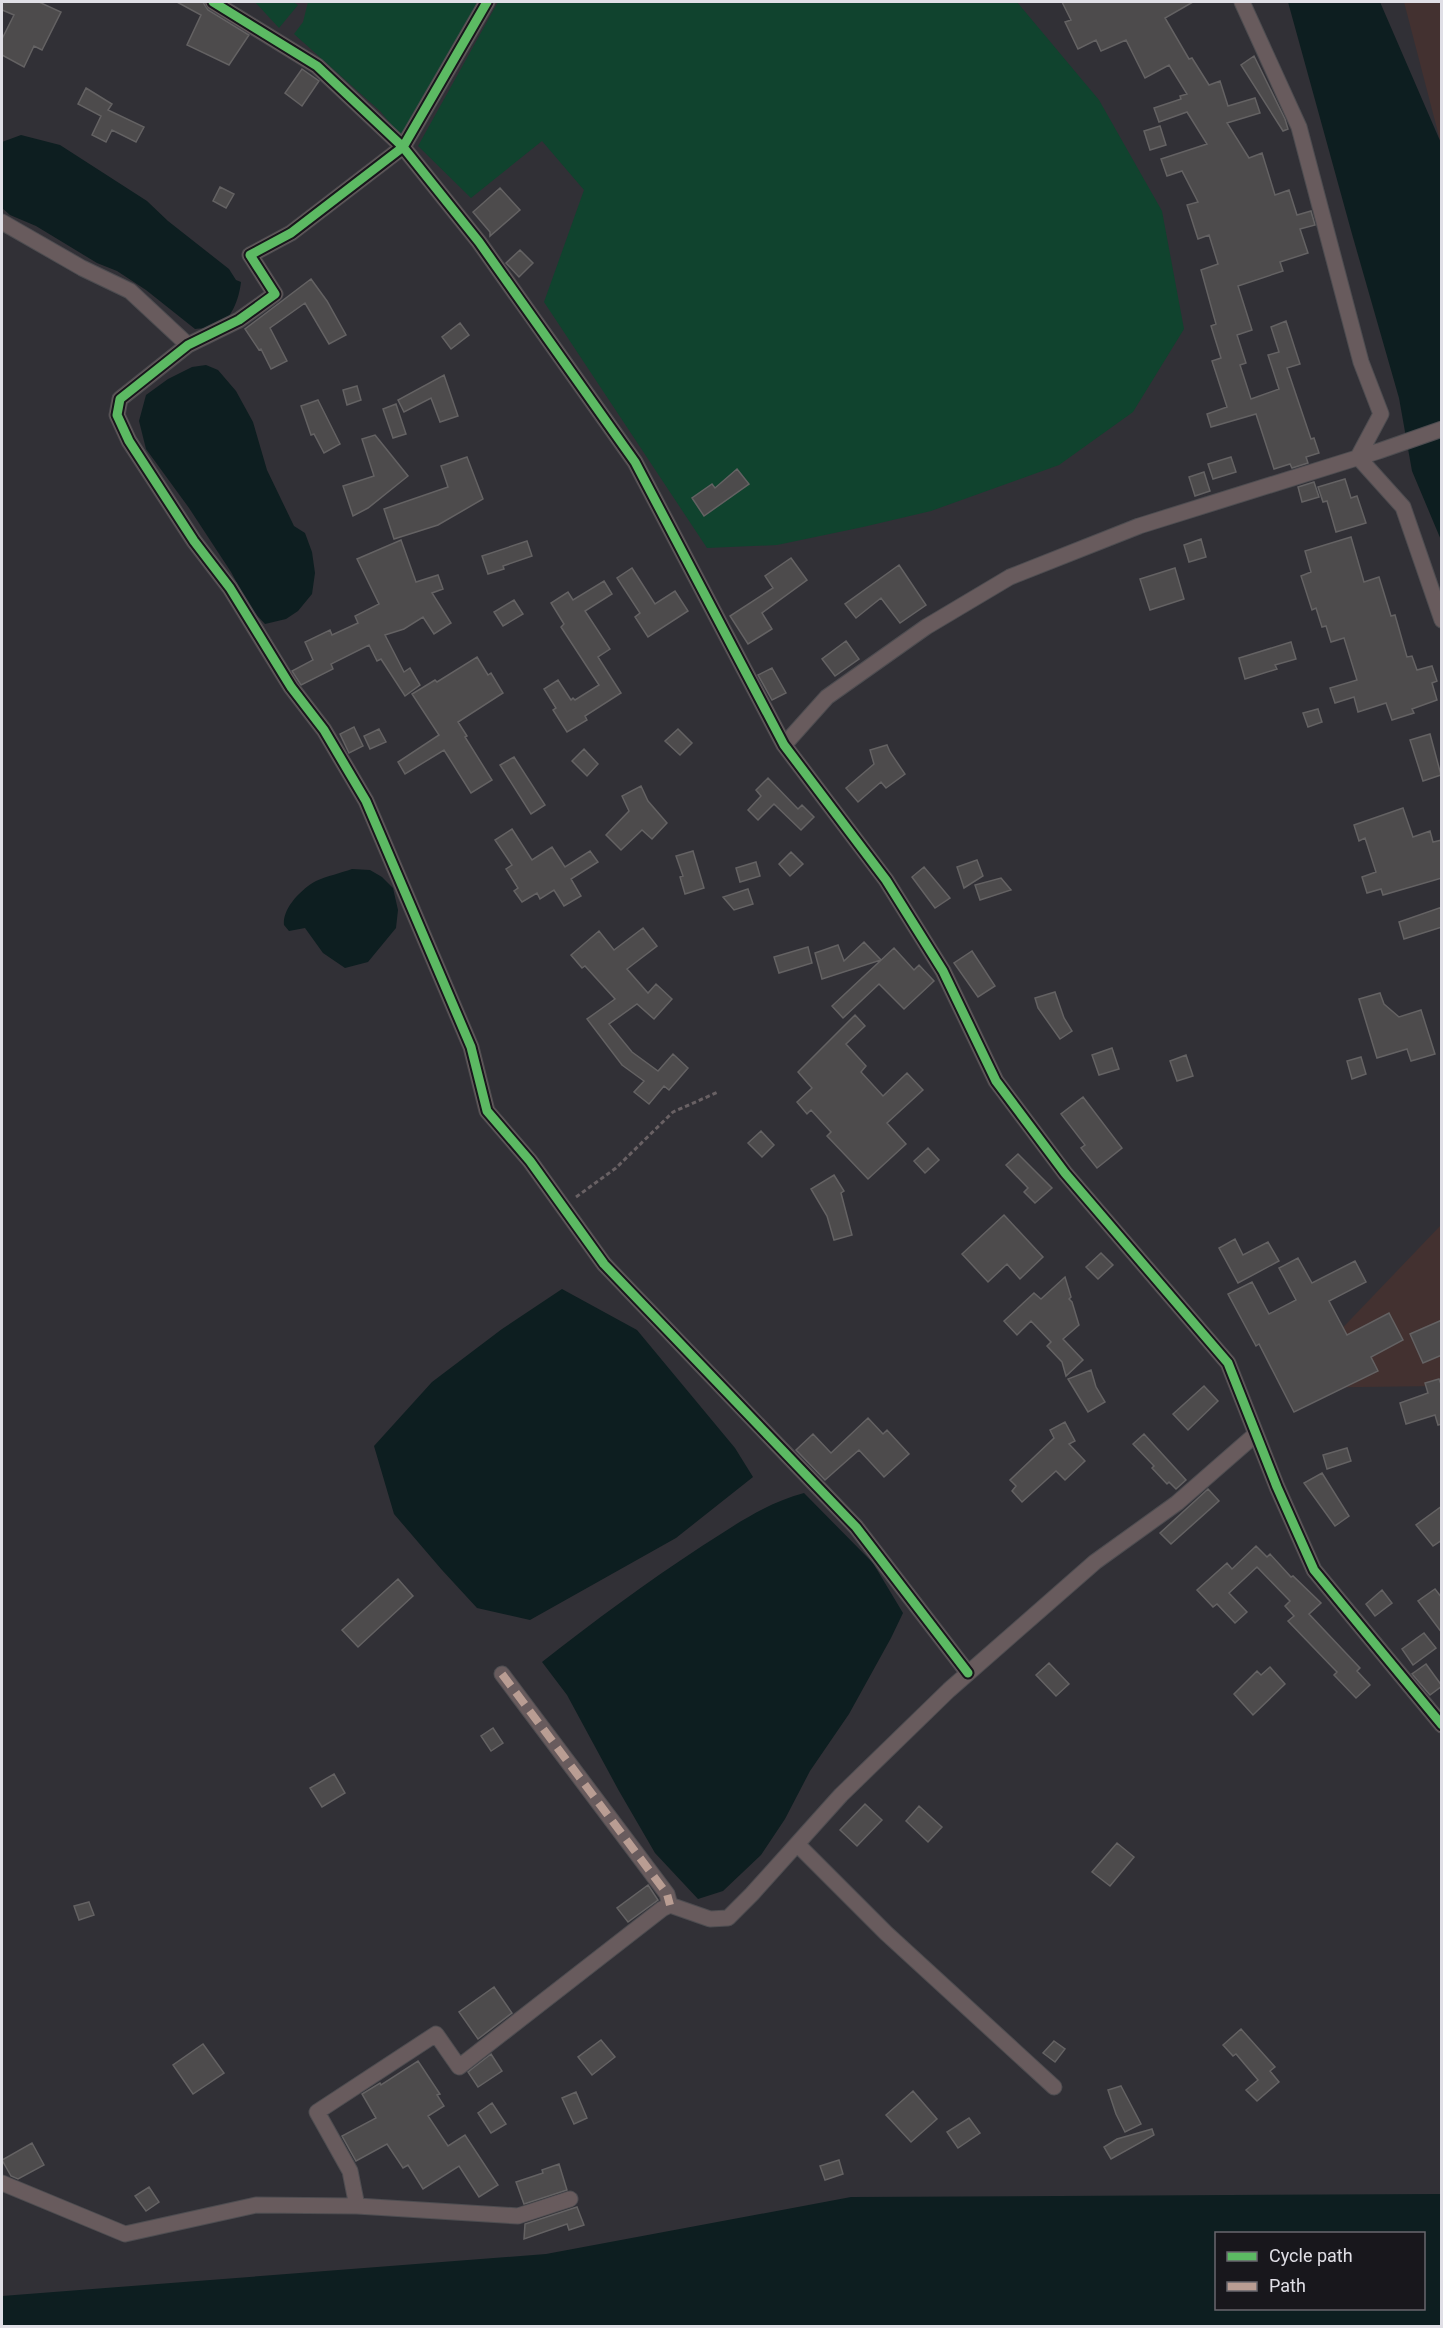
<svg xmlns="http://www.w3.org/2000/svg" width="1443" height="2328" font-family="Roboto,sans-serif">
<rect width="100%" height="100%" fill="#313036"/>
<path fill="#433130" d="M1404,2h37v142z
M1441,1225v161l-156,2z"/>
<path fill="#10432e" d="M255,2h38l5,3 -19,23z
M308,2h174l-81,134 -21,-25 -86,-77 9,-12z
M498,2h519l82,98 63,111 22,118 -51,83 -74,53 -128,46 -68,16 -86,18 -70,3 -163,-246 40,-112 -42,-49 -71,57 -53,-52z"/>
<path fill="#0d1e20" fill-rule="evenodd" d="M1288,2h92l61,141v397l-29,-69 -13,-73 -47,-164z
M21,135l39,10 87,56 21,20 61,48 7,11 5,2c-2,17 -9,38 -26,45 -6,2 -15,1 -20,2l-49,-39 -29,-19 -20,-8 -61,-37 -26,-11 -8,-7v-66z
M206,365l12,5 18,21 17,31 14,48 27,56 11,7 7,19 3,21 -3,21 -14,17 -12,8 -21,5 -14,-15 -20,-37 -42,-64 -43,-59 -7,-28 7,-26 22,-16 24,-12z
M352,869l18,1 12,7 11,11 5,22 -2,18 -28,34 -23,6 -22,-15 -18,-25 -16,3 -5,-6c-2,-16 17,-36 32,-44 11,-5 25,-8 36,-12z
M562,1289l75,41 98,118 18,29 -77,61 -146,82 -53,-12 -35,-38 -48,-56 -20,-68 58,-64 70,-53z
M804,1493l69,70 30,50 -12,25 -42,76 -39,57 -25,48 -24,36 -38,36 -25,8 -43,-46 -36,-62 -52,-96 -25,-33c52,-41 105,-80 160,-116 33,-21 64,-43 102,-53z
M1441,2194v132h-1439v-30l544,-42 305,-57zM1216,2234h208v74h-208z"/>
<path fill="#4d4b4c" stroke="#646263" stroke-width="1.5" d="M2,2h37l22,10 -19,38 -8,-4 -10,21 -22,-12v-16l12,-24 -12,-5z
M177,2h26l5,8 41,25 -20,30 -42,-20 14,-30z
M1062,2h131l-28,16 24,41 3,-1 17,27 11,-4 8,25 27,-8 5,15 -33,10 22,35 13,-5 13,42 14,-5 8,25 14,-4 4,14 -15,4 8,24 -28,9 3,9 -45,15 14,44 -15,5 9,28 -6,2 11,34 28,-10 -11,-34 11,-3 -8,-25 15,-6 14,43 -13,4 24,71 3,-1 5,15 -13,4 2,6 -16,5 -2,-4 -16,5 -18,-55 -45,13 -4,-13 20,-7 -15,-46 9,-3 -10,-32 5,-2 -15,-54 17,-6 -9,-29 -11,4 -11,-34 11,-3 -16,-31 -15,5 -6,-17 46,-15 -20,-32 -28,10 -5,-14 27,-9 -1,-3 7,-2 -18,-29 -24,13 -19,-38 -25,11 -5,-11 -18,9 -13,-27 6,-2z
M1254,56l31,63 3,10 -5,2 -42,-66z
M302,69l17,12 -17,25 -17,-13z
M86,88l26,16 -4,6 36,17 -8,15 -24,-12 -6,12 -14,-7 9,-19 -23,-12z
M1160,126l6,19 -16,5 -6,-19z
M220,187l14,7 -8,14 -13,-7z
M500,188l20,22 -30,26v-4l-17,-20z
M520,250l13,13 -14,14 -13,-14z
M311,279l16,22 19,34 -17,9 -24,-41 -35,25 17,33 -16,8 -10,-20 -2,1 -14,-21z
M460,323l9,12 -18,14 -9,-12z
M444,375l14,41 -18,6 -9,-24 -27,14 -6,-12z
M357,386l4,14 -14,5 -4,-15z
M318,400l22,44 -16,9 -10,-19 -3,1 -10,-29z
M396,404l10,30 -13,4 -10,-29z
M375,435l33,41 -40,32 -15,8 -10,-30 31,-10 -12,-37z
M467,457l16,42 -45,26 -44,14 -10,-30 64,-22 -7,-21z
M1231,457l5,15 -23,7 -5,-15z
M737,469l12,15 -45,32 -12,-18 20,-14 3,4z
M1204,472l6,19 -15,5 -6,-19z
M1345,479l6,19 6,-2 9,27 -30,9 -9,-31 -4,1 -5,-15z
M1314,482l5,15 -17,5 -4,-15z
M1351,537l13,45 15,-5 12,39 4,-1 12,42 5,-1 5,14 15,-4 5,15 -5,2 5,17 -25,9 2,4 -22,7 -6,-17 -28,9 -4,-15 -19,6 -5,-15 27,-8 -13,-42 -13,4 -5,-16 -4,1 -6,-19 -4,2 -11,-34 10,-4 -6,-21z
M1201,539l5,18 -17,5 -5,-17z
M401,540l15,42 22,-7 5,14 -11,4 19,30 -17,11 -11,-17 -19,12 -19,6 19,37 6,-4 10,17 -15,11 -24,-37 -4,2 -8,-16 -38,19 2,5 -32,16 -9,-14 21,-11 -8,-18 25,-12 2,5 26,-12 -3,-7 24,-12 -22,-45z
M527,541l5,15 -29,10 1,3 -16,5 -6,-18z
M791,558l16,22 -45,33 10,16 -24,15 -18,-28 43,-28 -8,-12z
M899,565l27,40 -26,18 -19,-25 -25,20 -11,-14z
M632,568l23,36 20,-13 13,20 -40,26 -13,-20 5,-4 -23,-35z
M1175,568l9,31 -34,11 -10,-31z
M604,581l8,13 -27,17 25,38 -12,8 23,36 -36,23 2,4 -20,12 -14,-22 3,-2 -12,-19 14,-9 13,20 2,-2 2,2 24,-15 -38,-58 3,-3 -13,-21 17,-11 5,8z
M514,600l9,14 -20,12 -9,-14z
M846,641l13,18 -24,17 -13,-17z
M1291,642l5,17 -21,6 2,4 -32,10 -6,-21z
M477,657l11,18 3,-2 12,20 -45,29 9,14 -2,1 27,43 -21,13 -27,-43 -39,24 -7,-12 41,-27 -27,-41 23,-14 2,2z
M772,668l14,25 -14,7 -14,-25z
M1318,709l4,13 -14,5 -5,-14z
M354,727l9,19 -14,7 -9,-19z
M379,729l7,13 -16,7 -6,-13z
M678,729l14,14 -12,12 -15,-14z
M1430,734l11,41 -18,6 -13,-41z
M887,745l3,7 15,22 -19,14 -5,-6 -23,20 -12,-14 28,-24 -4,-14z
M584,749l14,15 -11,12 -15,-15z
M514,757l31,48 -14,9 -31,-49z
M768,778l30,31 4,-4 12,12 -13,13 -27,-26 -16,16 -10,-10 13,-14 -5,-6z
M641,786l7,15 19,22 -15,16 -10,-9 -21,20 -15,-15 23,-24 -7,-15z
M1403,808l10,29 17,-6 3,11 9,-2v38l-59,17 -2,-6 -14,4 -5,-16 14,-5 -11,-34 -6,3 -5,-16z
M512,829l20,31 20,-13 13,20 25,-16 8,11 -27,17 10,17 -17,10 -10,-16 -14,9 -3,-6 -15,9 -8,-11 4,-3 -12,-19 6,-4 -17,-25z
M693,851l11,37 -19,6 -5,-17 3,-1 -7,-20z
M791,852l12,12 -13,12 -11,-12z
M977,860l6,16 -19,12 -7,-21z
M756,862l4,14 -20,6 -4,-14z
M924,867l26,31 -15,10 -23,-31z
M1001,878l10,12 -31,10 -5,-15z
M748,889l5,15 -19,6 -11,-13z
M1442,907v20l-38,12 -5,-17z
M643,928l14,18 -30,23 21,24 8,-9 16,15 -18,20 -17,-15 -28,20 23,28 26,19 15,-17 15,14 -19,22 -5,-4 -15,18 -15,-12 10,-11 -22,-16 -35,-46 28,-20 -30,-33 -3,2 -11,-13 28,-24 15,19z
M864,942l17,18 -59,19 -7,-26 23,-8 6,16z
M808,947l4,16 -33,10 -5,-16z
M894,948l20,22 5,-5 15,16 -30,28 -25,-25 -36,34 -11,-12z
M972,951l23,35 -17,11 -24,-34z
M1055,992l9,26 8,13 -12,8 -22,-31 -3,-10z
M1380,993l4,11 15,13 22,-7 14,44 -24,7 -4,-12 -30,9 -18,-59z
M855,1015l10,11 -19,18 20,22 -5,6 22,24 24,-23 16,17 -36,33 19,21 -38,35 -41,-43 4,-4 -20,-22 -4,4 -10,-12 15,-14 -14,-16z
M1112,1048l7,21 -20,6 -7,-20z
M1186,1055l7,21 -16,5 -7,-20z
M1361,1057l5,17 -14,5 -5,-18z
M1083,1097l39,51 -25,20 -16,-20 4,-3 -24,-31z
M761,1131l13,14 -12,12 -14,-14z
M928,1148l11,12 -14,13 -11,-12z
M1018,1154l34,34 -17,15 -11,-11 4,-4 -22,-23z
M834,1175l10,16 -3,2 11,42 -18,5 -7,-24 -16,-27z
M1004,1215l39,42 -23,22 -13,-15 -19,18 -26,-28z
M1235,1239l8,16 25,-13 11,19 -41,22 -19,-35z
M1101,1253l12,12 -15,14 -12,-12z
M1298,1258l14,25 43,-22 11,21 -37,19 18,34 42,-22 14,27 -32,17 7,14 -84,41 -35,-68 -3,2 -28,-52 24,-12 17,32 27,-14 -17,-32z
M1065,1277l6,20 -2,2 3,3 7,23 -16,14 20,21 -17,16 -4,-14 -15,-16 4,-4 -20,-21 -14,14 -13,-14 30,-28 7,6z
M1442,1320v35l-19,8 -13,-29z
M1091,1370l5,17 9,15 -17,10 -20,-33z
M1439,1379l3,8v37l-4,1 -3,-10 -29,9 -6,-21 28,-10 -3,-10z
M1204,1386l14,15 -30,29 -15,-16z
M868,1418l15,16 4,-4 22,24 -25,23 -25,-27 -34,30 -29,-30 17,-16 18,19z
M1065,1422l10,19 -6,3 16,17 -20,19 -9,-9 -34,31 -10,-11 4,-5 -6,-6 44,-42 -4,-8z
M1144,1434l42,46 -10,9 -7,-7 -2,2 -15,-16 2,-2 -21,-22z
M1347,1448l4,13 -24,8 -4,-14z
M1322,1473l27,43 -14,10 -31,-43z
M1208,1489l11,12 -48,43 -11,-11z
M1442,1506v34l-9,6 -17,-21z
M1256,1546l11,11 3,-3 21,23 2,-1 28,27 -12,11 51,54 -3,3 13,14 -14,13 -22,-23 3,-3 -49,-51 6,-5 -9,-10 5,-5 -33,-34 -28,26 18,19 -12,11 -18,-19 -4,3 -16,-17 30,-27 5,6z
M398,1579l15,17 -55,51 -16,-17z
M1435,1589l7,9v35l-24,-32z
M1382,1590l10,13 -17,13 -9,-12z
M1424,1633l12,15 -23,17 -11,-16z
M1049,1663l20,21 -13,12 -20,-21z
M1426,1664l16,22 -12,9 -18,-21z
M1270,1667l15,17 -32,31 -19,-21 23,-23 4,4z
M493,1728l10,15 -12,8 -10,-15z
M334,1774l11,19 -23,14 -12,-19z
M865,1804l17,16 -25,26 -17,-16z
M919,1806l23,21 -14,15 -22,-21z
M1117,1843l17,14 -24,29 -18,-14z
M648,1885l10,15 -30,22 -11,-14z
M89,1902l5,13 -15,5 -5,-14z
M494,1987l18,26 -34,26 -19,-27z
M1241,2029l34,38 -5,4 9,11 -22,19 -11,-11 12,-10 -22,-26 -3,2 -10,-11z
M601,2040l14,17 -23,18 -14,-18z
M1054,2041l11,8 -10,13 -12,-9z
M203,2044l21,29 -31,21 -20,-29z
M491,2054l11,17 -24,16 -10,-15z
M418,2061l22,33 -3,1 7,11 -16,10 20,30 17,-11 33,50 -19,12 -20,-31 -36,23 -15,-24 -5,3 -16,-24 -31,17 -14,-25 34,-18 -14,-24 18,-11 1,2z
M1121,2086l20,38 -16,8 -9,-18 -8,-24z
M913,2091l24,28 -26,23 -25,-27z
M576,2092l11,26 -13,6 -12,-26z
M492,2103l14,21 -15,9 -13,-20z
M969,2118l11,15 -22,15 -11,-16z
M1152,2129l2,6 -43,24 -7,-12 13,-8z
M32,2143l12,22 -26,14 -7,-3 -9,-16z
M839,2160l4,14 -18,6 -5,-14z
M559,2164l8,26 -43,14 -8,-22 27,-9 -1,-3z
M149,2187l10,15 -13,9 -11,-15z
M577,2207l7,18 -15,5 -2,-6 -43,15 1,-15z"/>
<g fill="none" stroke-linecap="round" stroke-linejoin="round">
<g stroke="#4e4d51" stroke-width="17">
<path id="minor" d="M213,2l104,64 86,81 76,95 156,220 149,283 102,135 57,91 53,110 69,92 163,190 49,124 37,83 128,155
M487,2l-84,145 -112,86 -41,22 25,39 -36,26 -51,25 -68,54 -3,16 12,26 65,100 36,47 61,99 33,43 42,71 105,246 16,64 43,50 74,103 252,263 112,146
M1242,2l57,125 62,235 20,52 -23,43 45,50 39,113
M2,222l80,46 48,23 58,54
M784,745l43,-48 99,-70 84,-50 129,-51 240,-75 63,-22
M502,1674l165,220 3,11
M797,1844l89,89 168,154
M2,2183l123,51 131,-29 101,1 161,10 52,-17
M357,2206l-7,-35 -33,-59 119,-78 23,33 203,-158 8,-4 40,14 18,-1 24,-24 89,-99 108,-105 146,-128 82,-59 79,-69"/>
</g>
<path stroke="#696164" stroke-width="3" stroke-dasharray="4.5 3" stroke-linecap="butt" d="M576,1197l40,-29 57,-56 45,-20"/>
<use href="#minor" stroke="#685b5d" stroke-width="15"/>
<path stroke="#b99d93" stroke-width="8" stroke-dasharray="15 8" stroke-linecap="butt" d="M502,1674l165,220 3,11"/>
<g stroke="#18171c" stroke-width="13">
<path id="cycleway" d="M213,2l104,64 86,81 76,95 156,220 149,283 102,135 57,91 53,110 69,92 163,190 49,124 37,83 128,155
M487,2l-84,145 -112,86 -41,22 25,39 -36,26 -51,25 -68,54 -3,16 12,26 65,100 36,47 61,99 33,43 42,71 105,246 16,64 43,50 74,103 252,263 112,146"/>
</g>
<use href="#cycleway" stroke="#5cba63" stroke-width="9"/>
</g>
<rect width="1443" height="2328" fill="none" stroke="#e0dfe6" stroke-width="6"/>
<rect x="1215" y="2232" width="210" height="78" fill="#18171c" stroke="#68676d" stroke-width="1.5"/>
<rect x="1227" y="2252" width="30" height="9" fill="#5cba63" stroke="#68676d" stroke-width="1.5"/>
<text x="1269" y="2262" font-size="18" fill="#e0dfe6">Cycle path</text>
<rect x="1227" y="2282" width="30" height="9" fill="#b99d93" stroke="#68676d" stroke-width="1.5"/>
<text x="1269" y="2292" font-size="18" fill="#e0dfe6">Path</text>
</svg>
